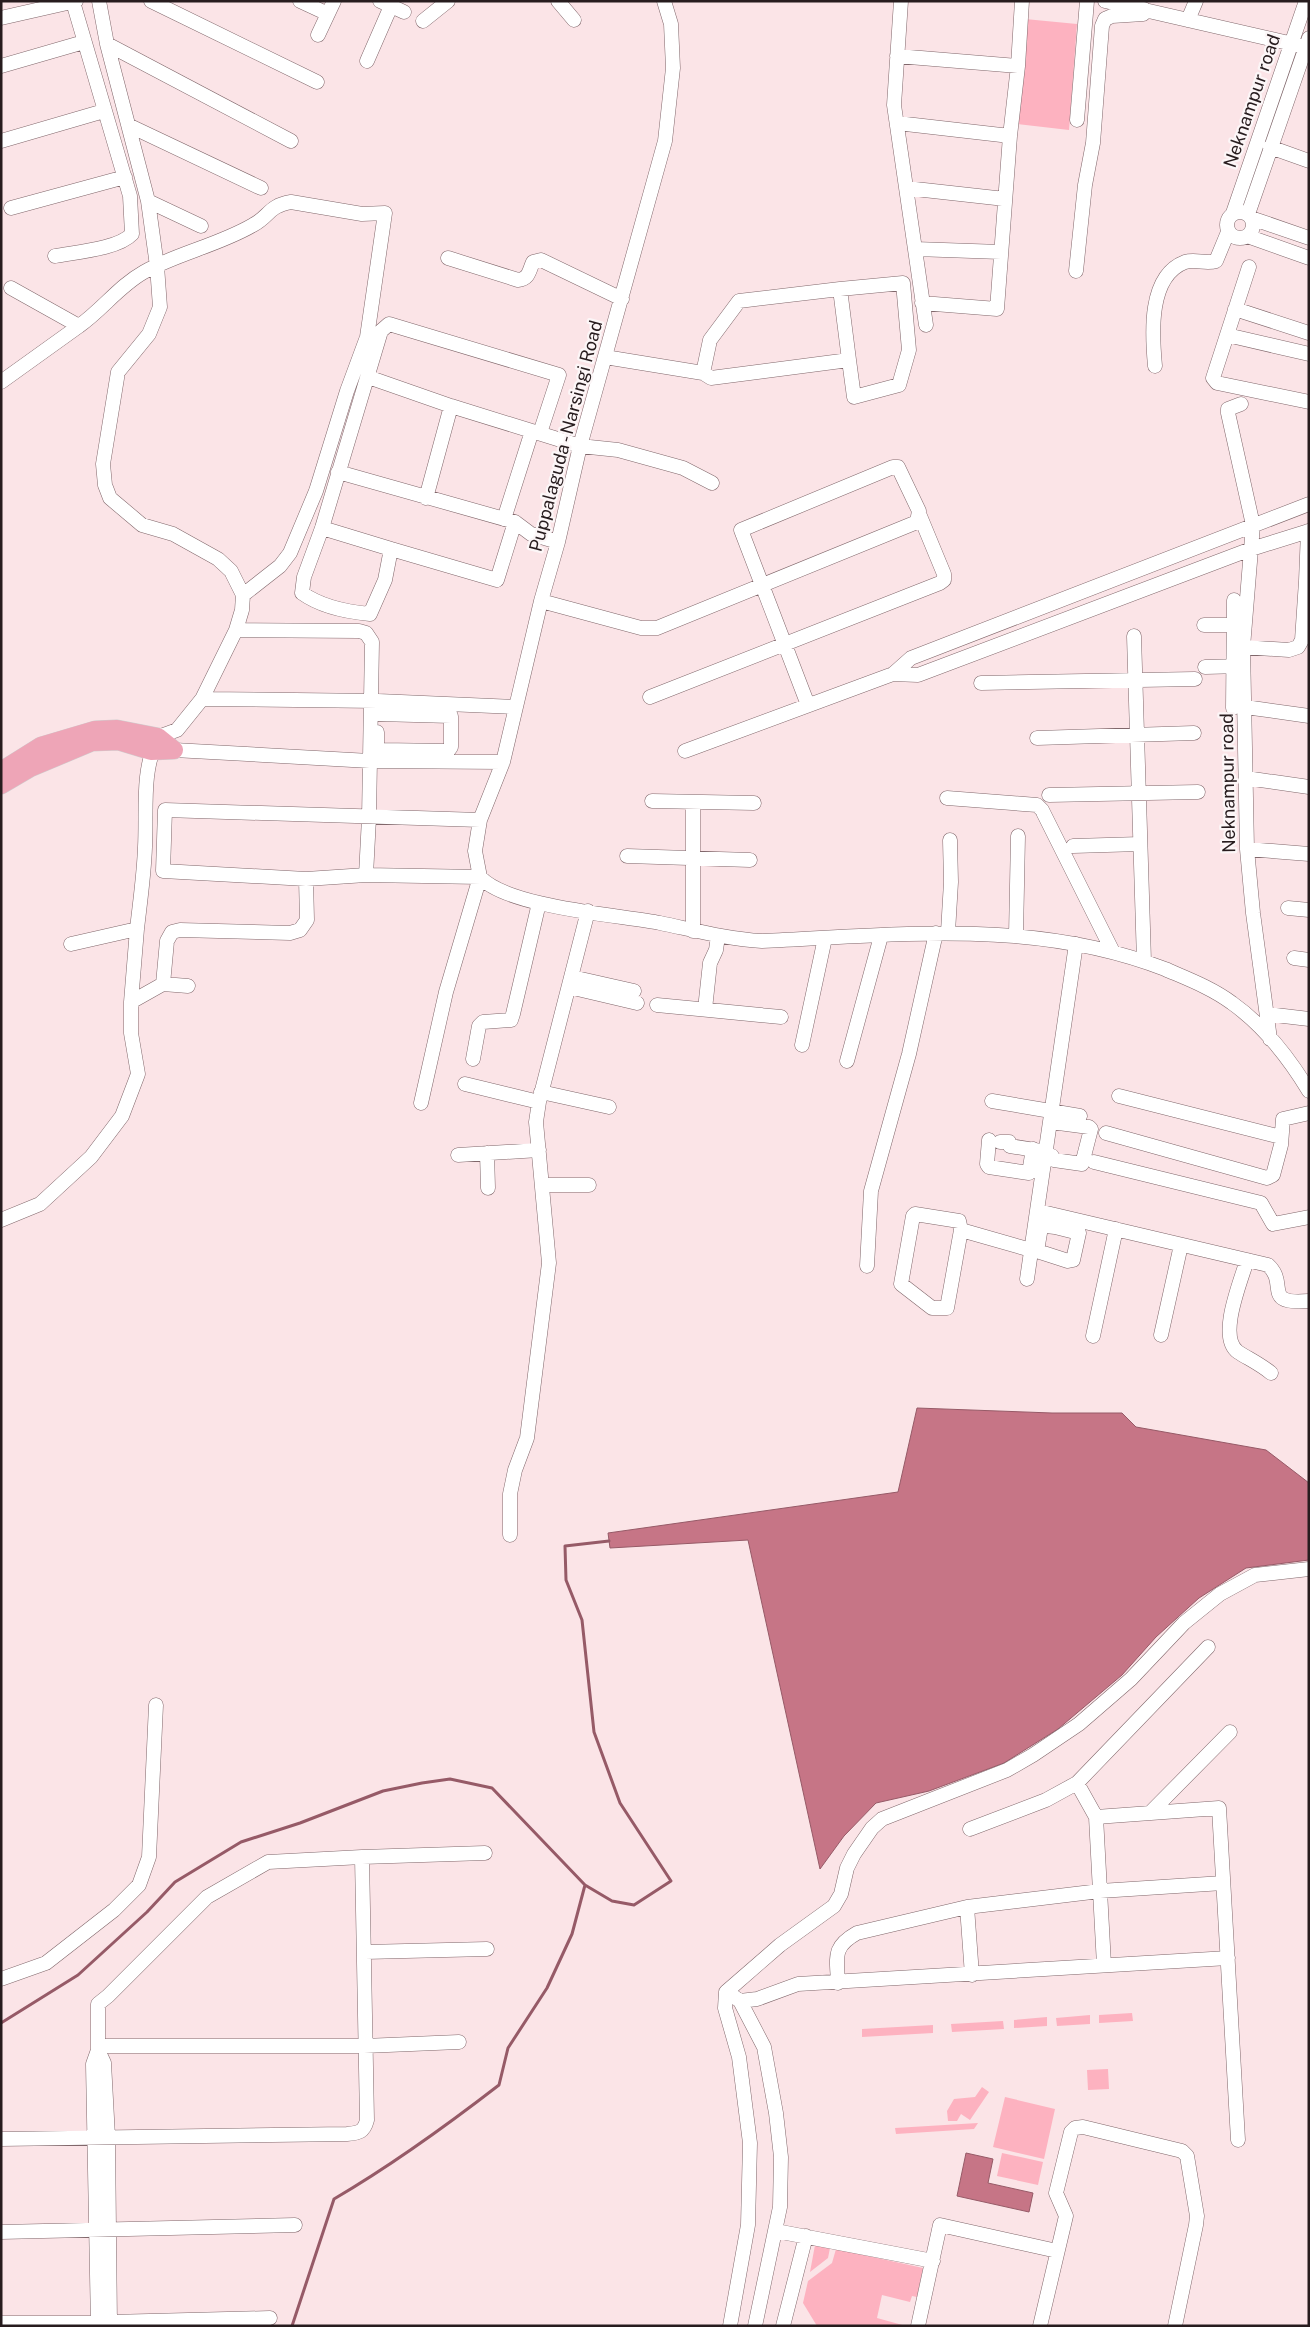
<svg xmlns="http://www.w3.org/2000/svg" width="1310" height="2327" font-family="'Public Sans',sans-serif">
<rect width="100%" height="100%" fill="#fbe4e7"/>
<path fill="#fdb2c0" d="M1025,19l52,5 -8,106 -52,-6z
M1132,2013l1,8 -34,2v-8z
M1090,2015v9l-33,2 -1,-8z
M1047,2017v9l-33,2v-8z
M1003,2021l1,8 -52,3 -1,-8z
M933,2025v8l-71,4v-8z
M1108,2069l1,20 -21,1 -1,-20z
M982,2087l7,5 -19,28 -9,-6 -4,7h-9l-1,-10 7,-12 21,-2z
M1005,2097l50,12 -11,50 -51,-12z
M978,2123l-4,6 -78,5 -1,-6z
M1002,2153l41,9 -5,23 -41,-9z
M815,2245l15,3 -2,10 -18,14z
M836,2249l87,19 -6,29 -5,-1 -2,6 -28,-7 -5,23 29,8h-89l-14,-23 5,-22 24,-18z"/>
<path fill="#c67586" stroke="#965a67" d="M917,1408l135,5h70l14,14 130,23 43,33v77l-63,8 -47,30 -43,39 -34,38 -64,54 -54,34 -75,28 -53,12 -32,33 -24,33 -72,-329 -138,8 -2,-15 290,-41z
M966,2153l27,6 -5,24 45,10 -4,19 -72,-16z"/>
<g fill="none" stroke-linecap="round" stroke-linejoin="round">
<path stroke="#965a67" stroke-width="3" d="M1,2023l77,-48 69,-63 28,-30 66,-40 59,-19 83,-32 39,-8 28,-4 42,9 93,97 27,16 22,4 37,-24 -51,-78 -26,-71 -12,-112 -16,-40 -1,-34 44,-5
M292,2326l42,-127c58,-34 112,-73 165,-114l9,-37 39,-60 25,-54 13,-49"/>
<g stroke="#80676b" stroke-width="15">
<path id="minor" d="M151,1l166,81
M300,1l28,13
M380,1l24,11
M558,1l16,19
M901,1l-7,104 32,220
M1105,1l201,46
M1,18l75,-17
M1188,20l8,-19
M423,21l25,-20
M318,35l16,-34
M107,44l184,97
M897,56l121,10 4,-65
M367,61l24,-55
M1,66l83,-24
M1077,120l10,-119
M897,123l113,13 8,-70
M130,126l131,62
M1,141l103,-30
M1270,147l39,14
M906,188l99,11
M148,201l53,25
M11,208l114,-31
M1227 225a13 13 0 1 1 26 0a13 13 0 1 1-26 0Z
M1233,213l73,-212
M1248,214l61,-176
M1251,218l58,20
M1247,236l62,22
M915,249l86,3
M55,256c21,-4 63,-7 77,-22l-2,-38 -57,-194
M448,258l70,22c11,-1 11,-9 15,-18l8,-2 81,39
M1249,267l-36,111 4,5 5,1 87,18
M1076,271l9,-86 8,-42 9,-117 3,-7 7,-3 31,-2 1,-5
M11,288l68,38c23,-16 40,-40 65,-54 34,-19 75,-27 109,-47 17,-9 15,-19 38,-23l71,12 23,-1 -18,124 -20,54 -31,100 -26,62 -10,13 -37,29
M922,303l75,6 13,-173
M1235,309l74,24
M1227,335l82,19
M605,357l98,16 8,5 138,-18 5,37 45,-12 10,-35 -6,-67 -63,6 9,71
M1155,366c-3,-32 -7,-90 30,-104 10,-3 21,2 31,-1l12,-29
M703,373l7,-33 29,-39 101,-12
M368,377l83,29 129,40 38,4 65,18 29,15
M1,382l78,-56
M1241,404l-13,5v4l25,112 -10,122 4,202 6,64 17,126
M338,472l177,50 16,12 27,8
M426,498l25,-92
M504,519l28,-88
M322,528l69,21 -6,31 -15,34c-22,-2 -50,-8 -68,-21l2,-16 18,-49 59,-197 8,-7 170,51 -19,58
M1308,531l-2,50 3,1
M391,549l106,31 18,-58
M541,601l100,27h16l260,-106 2,-11 -21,-44h-5l-152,63 67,175
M1204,625h38
M1134,636l10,325
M1243,647l46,3 9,-3 4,-7 4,-59
M1205,667l37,-1
M893,674l25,1 333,-126 58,-18
M981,683l214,-4
M650,697l290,-114 4,-3v-6l-24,-58
M202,699l176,2 137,6
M1245,707l64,9
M1233,708l1,-108
M377,732v15l4,3 67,1 3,-4v-31l-73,-2
M1037,738l157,-5
M174,750l196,11 133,1
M685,751l208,-77 18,-16 398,-154
M1246,778l63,9
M1049,795l149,-3
M947,798l90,7 5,5 71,142
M652,801l102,2
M1073,846l67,-2
M1247,849l62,5
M627,856l123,4
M366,875l114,2c27,30 138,38 180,46 34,7 67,16 102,18 137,-6 272,-23 403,28 23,10 47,19 67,34 31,22 57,55 77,88
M306,879l-143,-8 2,-61 315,10
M1288,908l21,2
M693,931v-128
M948,932l3,-50 -1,-42
M1016,935l2,-99
M71,944l66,-15c3,-27 7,-54 8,-82 2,-37 -4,-75 13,-110l19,-7 25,-31 34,-69 6,-20 1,-15 -12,-24 -13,-12 -45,-25 -31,-9 -32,-27 -5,-13 -2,-21 15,-92 31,-38 11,-27 -3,-41 -9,-65 -41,-157 -8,-43
M1294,958l15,2
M572,977l62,14
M163,984l4,-43 5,-9 8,-2 110,3 10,-3 7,-10 -1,-41 60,-4 3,-57 3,-176 -6,-9 -7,-2 -123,-1
M569,987l68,16
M131,1002l32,-18 25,2
M657,1005l124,12
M705,1009l5,-46 6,-13 2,-14
M1267,1014l42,5
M802,1045l23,-107
M473,1059l6,-33 4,-4 28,-2 2,-6 26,-111
M847,1061l34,-125
M465,1084l74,18 49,-191
M541,1092l68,15
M1119,1096l162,41
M992,1101l88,15
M421,1103l25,-111 34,-115 -5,-26 5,-31 23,-58 38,-161 17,-59 22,-96 85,-305 8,-73 -2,-44 -7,-23
M1106,1133l161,45 6,-3 8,-30 2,-26 26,-6
M989,1140l-2,24 2,3 40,6 4,-24
M1000,1142h9l1,4 31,5
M487,1153l1,35
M1046,1154l6,2 2,4 28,4 9,-35 -2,-2 -38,-5
M458,1155l81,-5
M1094,1162l167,41 12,21 36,-7
M542,1185h47
M1038,1211l230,54c21,19 -7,40 41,36
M1,1220l39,-16 51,-47 31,-41 16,-42 -7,-41v-31l6,-73
M1055,1227l-9,-1 -5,1 -4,24 31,10 5,-1 6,-27 -24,-6 2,-11
M961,1230l-14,78h-15l-31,-24 12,-68 2,-2 44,7 2,9 70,20
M1247,1260c-6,21 -30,77 -9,92 11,7 22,12 33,21
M867,1266l4,-75 38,-137 27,-121
M1027,1279l49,-335
M1161,1335l20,-90
M1093,1336l23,-107
M510,1535v-41l5,-24 12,-32 22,-175 -13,-141 3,-20
M1077,1783l131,-136
M1150,1813l80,-81
M1096,1817l123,-9 19,332
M970,1829l76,-29 31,-17 19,34 8,148
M967,1907l5,68
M365,1952l122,-3
M1,1979l45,-16 68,-53 25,-25 10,-28 7,-152
M838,1983c-1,-26 -6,-36 19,-50l110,-26 133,-16 123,-8
M733,1996l7,5 24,46 12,66 5,44 -1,50 -25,119
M740,2001l17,-2 41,-15 430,-26
M98,2046h266l95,-4
M98,2050l6,13 4,74 2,189
M1,2139l346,-5c12,-1 17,-2 20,-14l-5,-263
M776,2231l157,30
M1,2232l294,-7
M110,2322l160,-4
M1,2323h97
M98,2326l-5,-262 5,-14v-46l10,-8 99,-99 61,-35 94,-5 123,-4
M730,2326l18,-101 2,-82 -11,-86 -14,-49 1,-16 54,-47 54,-39 7,-12 6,-26 7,-14 18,-26 10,-9 125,-49 26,-15 46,-31 52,-45 53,-56 36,-29 35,-19 54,-6
M783,2326l23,-90
M918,2326l22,-101 117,26
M1040,2326l26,-110 -10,-23 15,-61 4,-4 8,-1 99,24 5,5 10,60 -1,9 -21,101"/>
</g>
<g stroke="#cfcdce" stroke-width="19">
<path id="major" d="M1,771l40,-25 54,-16 22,-1 41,8 16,13
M1,785l29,-17 62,-26 26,-1 33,10 23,-1"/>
</g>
<use href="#minor" stroke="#fff" stroke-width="14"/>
<use href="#major" stroke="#eea5b7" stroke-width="18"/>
</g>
<g text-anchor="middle" stroke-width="4.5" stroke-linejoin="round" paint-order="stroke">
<g font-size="18" fill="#271c1e" stroke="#fcf6f7">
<text transform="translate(1252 101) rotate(-71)" y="6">Neknampur road</text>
<text transform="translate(566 436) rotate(-75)" y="6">Puppalaguda - Narsingi Road</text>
<text transform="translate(1228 783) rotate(-91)" y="6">Neknampur road</text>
</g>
</g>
<rect width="1310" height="2327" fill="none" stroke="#271c1e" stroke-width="5"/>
</svg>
